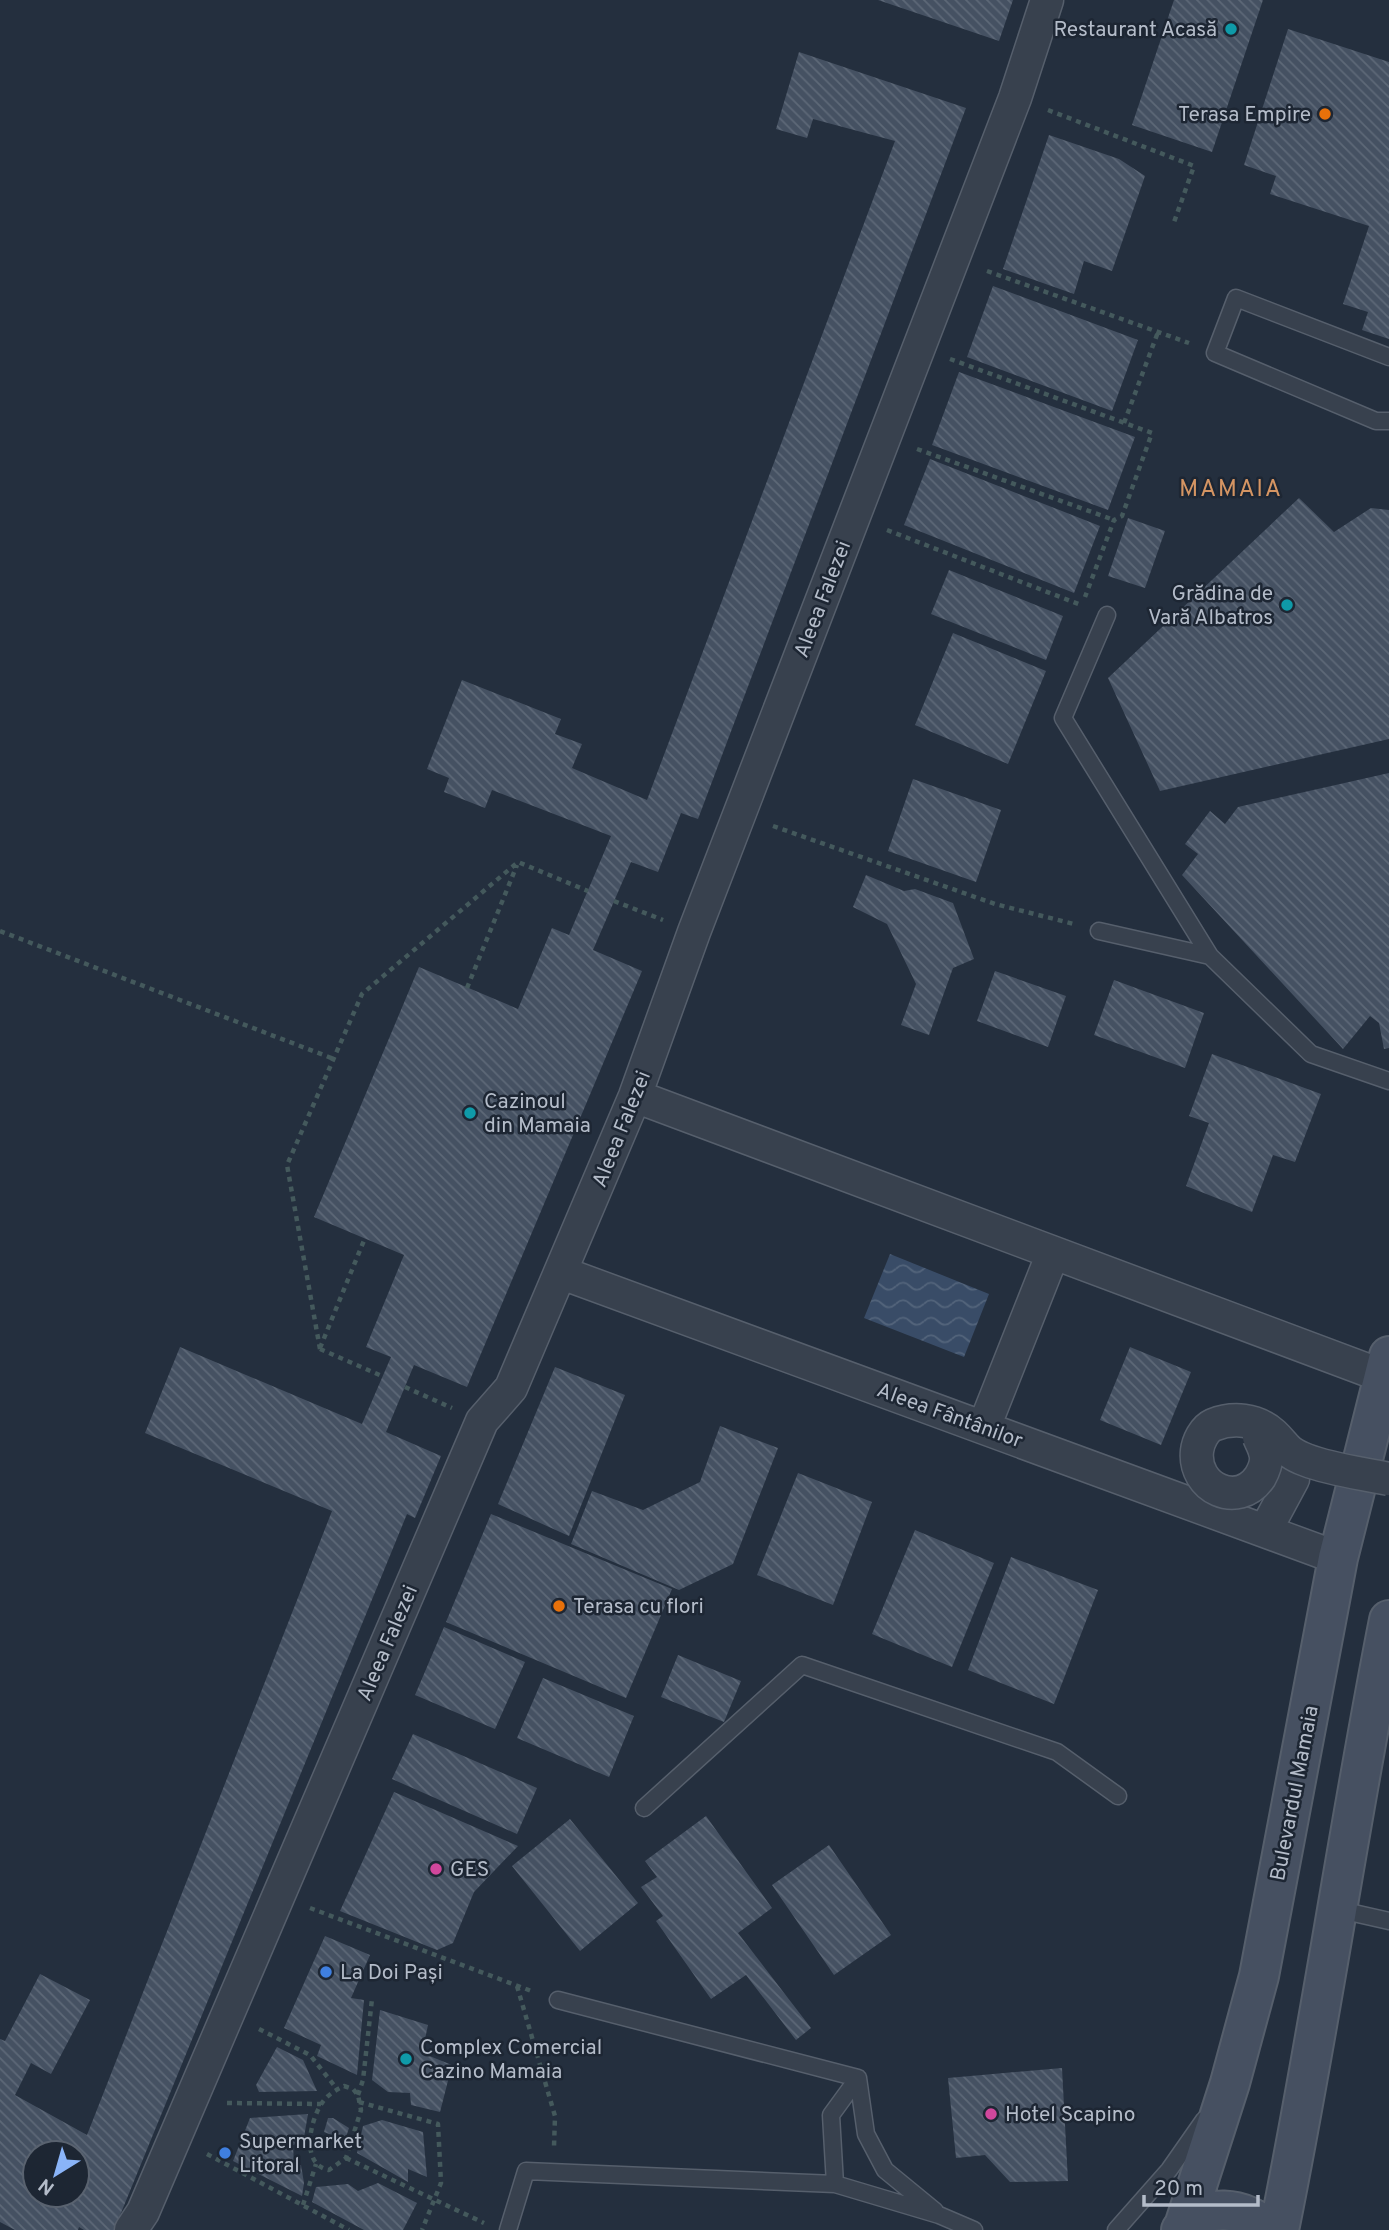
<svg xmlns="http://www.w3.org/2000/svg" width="1389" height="2230" font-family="Overpass,sans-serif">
<defs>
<pattern id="water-waves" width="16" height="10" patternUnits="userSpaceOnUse" patternTransform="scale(1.75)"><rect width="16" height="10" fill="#394c67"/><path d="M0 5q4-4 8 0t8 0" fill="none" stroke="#53647b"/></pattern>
<pattern id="building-back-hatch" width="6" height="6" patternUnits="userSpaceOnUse" patternTransform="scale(1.75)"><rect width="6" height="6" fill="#455162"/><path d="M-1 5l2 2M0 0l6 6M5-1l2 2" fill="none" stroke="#5d6877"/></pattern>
</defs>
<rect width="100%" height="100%" fill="#242f3e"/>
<path fill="url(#water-waves)" d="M890,1254l99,40 -25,63 -100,-39z"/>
<path fill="url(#building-back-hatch)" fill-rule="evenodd" d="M878,0h135l-14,41z
M1174,0h89l-51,152 -80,-27z
M1288,29l101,33v277l-27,-9 6,-18 -25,-8 26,-78 -99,-32 6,-18 -32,-11z
M799,52l167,56 -268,711 -17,-6 -23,59 -27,-10 -38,88 49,21 -175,416 -53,-22 -28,67 55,24 -26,62 -8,-4 -293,716h-30l-5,-3 -1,3h-63l-15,-8v-183l5,2 35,-67 50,26 -39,74 -20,-11 -16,32 72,40 245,-624 -187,-78 35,-86 182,77 29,-67 -25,-10 38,-92 -90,-38 105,-250 99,42 34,-81 17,7 42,-99 -119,-46 -7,18 -41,-16 5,-14 -22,-9 35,-89 99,39 -6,15 27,10 -10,24 75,32 248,-659 -82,-22 -6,19 -31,-9zM35,2153h42v42h-42z
M1049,135l70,24 26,17 -33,95 -28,-10 -10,33 -71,-25z
M993,286l145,54 -26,71 -145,-54z
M959,372l176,65 -27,73 -176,-65z
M930,459l170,67 -26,67 -170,-68z
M1299,498l35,34 37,-24 18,2v229l-229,52 -52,-113z
M1128,518l37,13 -20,57 -37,-12z
M949,570l114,46 -17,44 -115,-46z
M953,633l93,38 -38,93 -93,-39z
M1389,773v275l-5,1 -5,-26 -9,-7 -27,33 -161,-174 16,-21 -13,-10 25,-33 15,13 13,-17z
M913,779l88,31 -25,72 -88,-31z
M866,875l38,16 11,-2 38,14 21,56 -21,9 -24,67 -28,-10 15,-41 -29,-60 -34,-17z
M995,971l71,25 -18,51 -71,-26z
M1114,980l90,33 -19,55 -91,-33z
M1212,1054l109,40 -26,68 -22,-7 -21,57 -66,-26 23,-63 -20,-7z
M1130,1347l61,25 -30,73 -61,-25z
M555,1367l70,28 -56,141 -71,-32z
M720,1426l58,22 -45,116 -54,26 -108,-46 21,-53 51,19 57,-28z
M798,1473l74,29 -39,103 -76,-30z
M491,1514l181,75 -46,109 -180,-76z
M915,1530l79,33 -42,104 -80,-33z
M1011,1557l87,33 -44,114 -86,-34z
M444,1627l81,35 -30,67 -80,-34z
M678,1655l63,26 -17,41 -63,-25z
M543,1678l91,38 -25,61 -92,-39z
M413,1734l124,54 -20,46 -125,-55z
M394,1792l124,54 -44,46 -21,51 -16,7 -97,-39z
M706,1816l66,92 -34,25 73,95 -15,12 -50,-65 -35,24 -55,-78 7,-5 -22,-29 16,-10 -12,-16z
M570,1819l68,84 -58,48 -68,-85z
M829,1845l62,90 -57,40 -62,-90z
M325,1936l45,19 -19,43 13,2 -7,75 -40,-19 4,-11 -37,-17z
M380,2010l48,15 -6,28 30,12 -12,47 -29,-7 -1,-12 -22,-1 -16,-12z
M277,2047l26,13 14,31 -58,1 -3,-7z
M1062,2068l6,113 -58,1 -25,-27 -29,3 -8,-80z
M308,2114l-5,29 -10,2 1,20h7l3,18 -2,13 -69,-35 17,-43z
M328,2118h5l16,10 -4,12 -21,-8z
M382,2120l41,12 4,45 -19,-8v13l-51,-29 6,-27z
M378,2183l39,20 -14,27h-39l-52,-28 4,-15 32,-3 10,7z"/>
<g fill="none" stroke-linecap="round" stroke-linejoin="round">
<g stroke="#565f6c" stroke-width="19">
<path id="lane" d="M1389,357l-153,-59 -21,55 161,68h13
M1107,615l-44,103 147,238 101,98 78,27
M1099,931l111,25
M644,1808l158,-143 255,87 61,44
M1336,1909l53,12
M558,2000l300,78
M858,2078l8,56 19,36 50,41
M835,2184l-4,-69 27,-37
M508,2230l18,-59 309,13 104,31 35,15
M1116,2230l53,-60 35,-50"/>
</g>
<g stroke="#565f6c" stroke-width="35">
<path id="street" d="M635,1096l748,280
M562,1273l776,285
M984,1427l69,-174
M1264,1435c15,9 22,29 29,44l-28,52
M131,2230l12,-18 339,-791 29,-33 124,-292 59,-164 321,-834 32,-98"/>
</g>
<g stroke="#565f6c" stroke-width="42">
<path id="secondary" d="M1184,2226l46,-143 29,-107 79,-418 51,-202
M1181,2230c22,-28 64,-24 87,0
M1279,2230c41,-202 70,-407 110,-610"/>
</g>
<path stroke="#44595c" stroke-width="4.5" stroke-dasharray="5 5" stroke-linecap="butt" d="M1048,110l146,56 -21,59
M987,271l202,72
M950,359l202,74 -30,83 -8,4 -29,77
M1124,423l34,-91
M917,449l197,71
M887,530l194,75
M773,826l222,78 79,20
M614,901l49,19
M0,931l334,128
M467,988l50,-123
M320,1348l45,-110
M320,1349l-33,-184 75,-171 156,-132 70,29
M320,1349l62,27
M405,1387l47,21
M310,1908l224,84
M517,1986l38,130 -1,31
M259,2029l51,26 27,34
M344,2086l9,3 5,6 3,15 -15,48 -17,12c-29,-5 -19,-50 -7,-67 5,-8 14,-13 22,-17z
M358,2095l5,-15 9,-81
M359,2102l79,22 3,59 -19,47
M227,2103l94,1
M207,2154l142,76
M346,2158l138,65
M303,2205l13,-41"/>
<use href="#lane" stroke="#38414e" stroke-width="16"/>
<use href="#street" stroke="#38414e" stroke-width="32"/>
<use href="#secondary" stroke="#465061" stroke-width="38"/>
<g stroke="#565f6c" stroke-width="35" stroke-linecap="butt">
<path id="street-bridge" d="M1259,1437c2,5 5,10 6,15 3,9 -1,18 -5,25 -22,32 -67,11 -63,-26 1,-9 7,-22 16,-26 20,-8 43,-6 60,9 14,13 12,18 33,26 26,10 55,13 83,19"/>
</g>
<use href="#street-bridge" stroke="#38414e" stroke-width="32"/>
</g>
<g fill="#0f9aa8" stroke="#1d2633" stroke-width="2.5">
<circle cx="1231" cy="29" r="7"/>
<circle cx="1287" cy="605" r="7"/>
<circle cx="470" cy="1113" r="7"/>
<circle cx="406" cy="2059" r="7"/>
</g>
<g fill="#e8710a" stroke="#1d2633" stroke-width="2.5">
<circle cx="1325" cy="114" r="7"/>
<circle cx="559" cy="1606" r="7"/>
</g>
<g fill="#d1479c" stroke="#1d2633" stroke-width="2.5">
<circle cx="436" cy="1869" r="7"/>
<circle cx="991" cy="2114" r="7"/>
</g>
<g fill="#3f7fe0" stroke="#1d2633" stroke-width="2.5">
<circle cx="326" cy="1972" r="7"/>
<circle cx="225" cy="2153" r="7"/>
</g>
<g text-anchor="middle" stroke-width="5" stroke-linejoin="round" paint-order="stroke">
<g font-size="21" fill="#b4bcc9" stroke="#1d2633" text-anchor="start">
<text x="1217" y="36" text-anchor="end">Restaurant Acasă</text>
<text x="1311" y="121" text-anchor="end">Terasa Empire</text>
<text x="1273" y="600" text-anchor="end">Grădina de<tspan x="1273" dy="24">Vară Albatros</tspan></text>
<text x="484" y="1108">Cazinoul<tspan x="484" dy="24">din Mamaia</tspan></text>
<text x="573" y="1613">Terasa cu flori</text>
<text x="450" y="1876">GES</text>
<text x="340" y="1979">La Doi Pași</text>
<text x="420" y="2054">Complex Comercial<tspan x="420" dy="24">Cazino Mamaia</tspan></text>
<text x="1005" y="2121">Hotel Scapino</text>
<text x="239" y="2148">Supermarket<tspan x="239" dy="24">Litoral</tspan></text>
</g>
<g font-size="21" fill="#b4bcc9" stroke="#1d2633">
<text transform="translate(822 599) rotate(-69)" y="7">Aleea Falezei</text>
<text transform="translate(621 1129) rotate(-68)" y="7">Aleea Falezei</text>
<text transform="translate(950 1415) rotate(20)" y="7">Aleea Fântânilor</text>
<text transform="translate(387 1643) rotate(-67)" y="7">Aleea Falezei</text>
<text transform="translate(1294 1793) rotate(-79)" y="7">Bulevardul Mamaia</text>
</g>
<g font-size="24" letter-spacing="2" fill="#d59563" stroke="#1d2633">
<text x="1231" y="496">MAMAIA</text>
</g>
</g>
<g transform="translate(56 2174) rotate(217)"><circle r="33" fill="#1d2633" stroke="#59626f" stroke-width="2"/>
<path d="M0-5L12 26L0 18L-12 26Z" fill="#8ab4f8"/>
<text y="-10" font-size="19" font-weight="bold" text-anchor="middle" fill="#b4bcc9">N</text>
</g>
<path d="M1144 2195v10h114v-10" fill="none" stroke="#b4bcc9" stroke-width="3.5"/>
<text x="1154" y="2195" font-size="21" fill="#b4bcc9" stroke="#1d2633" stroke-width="5" paint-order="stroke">20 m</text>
</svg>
